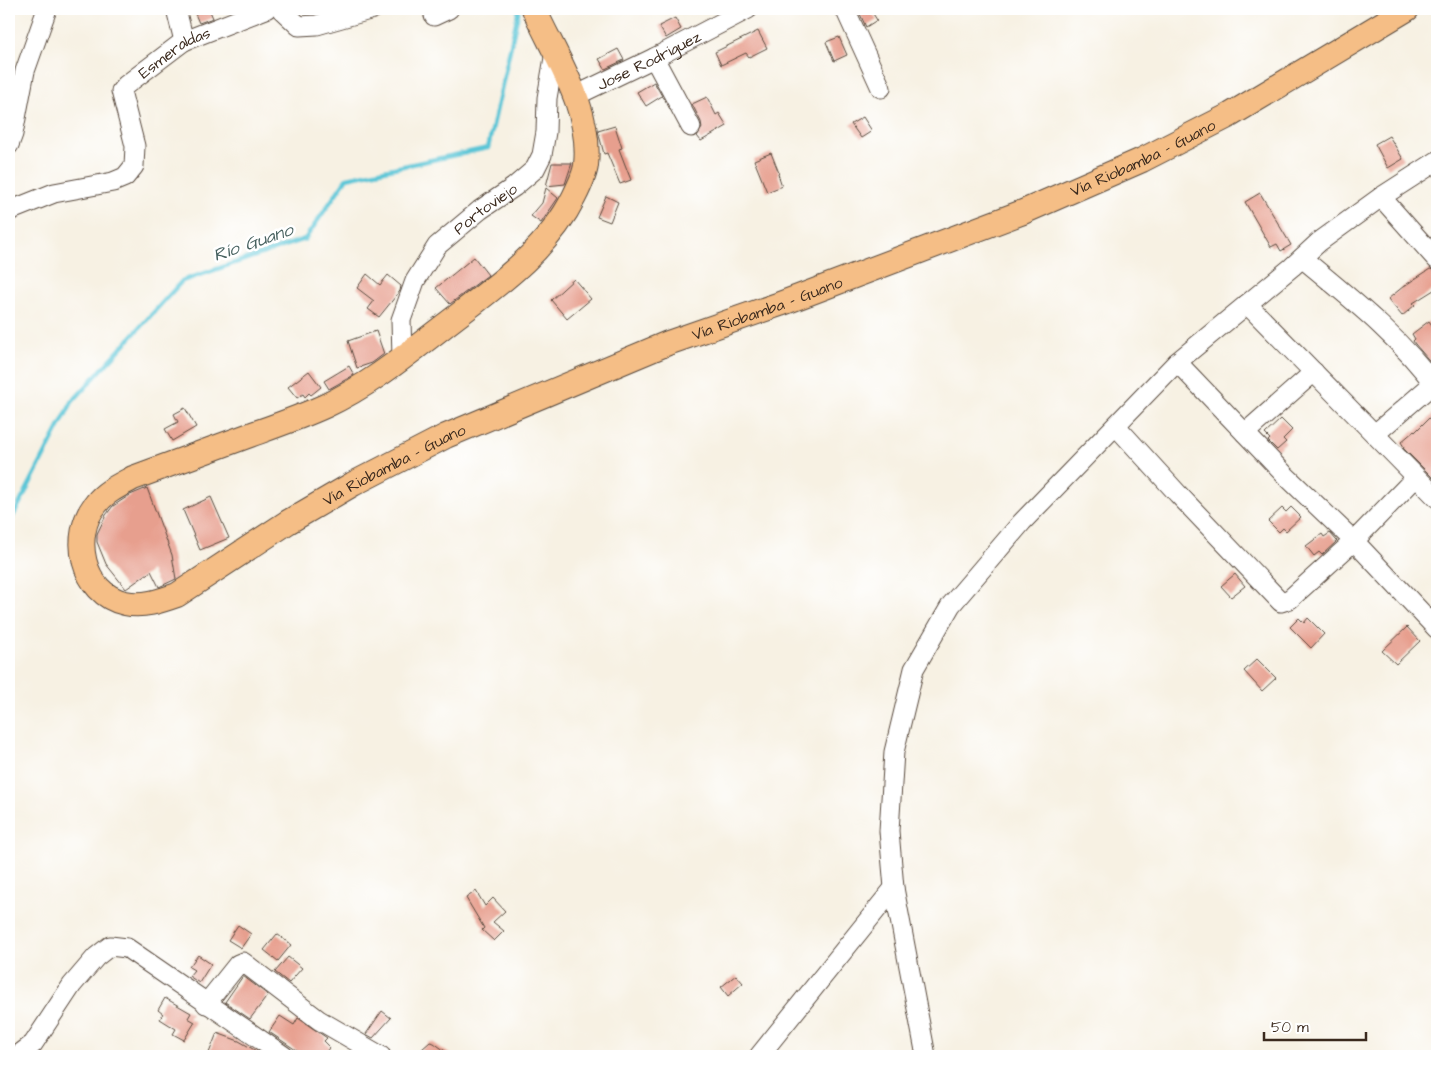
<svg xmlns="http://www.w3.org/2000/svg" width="1446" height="1065" font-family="'Architects Daughter',sans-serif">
<rect width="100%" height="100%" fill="#fff"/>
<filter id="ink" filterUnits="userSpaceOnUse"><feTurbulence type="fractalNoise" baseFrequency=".02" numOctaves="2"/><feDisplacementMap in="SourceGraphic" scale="10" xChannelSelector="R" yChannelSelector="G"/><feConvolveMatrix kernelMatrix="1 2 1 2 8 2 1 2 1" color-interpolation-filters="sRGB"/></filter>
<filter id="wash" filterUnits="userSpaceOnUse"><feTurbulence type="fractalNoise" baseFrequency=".0096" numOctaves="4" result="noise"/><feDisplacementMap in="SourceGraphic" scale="20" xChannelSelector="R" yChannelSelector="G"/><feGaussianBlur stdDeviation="1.12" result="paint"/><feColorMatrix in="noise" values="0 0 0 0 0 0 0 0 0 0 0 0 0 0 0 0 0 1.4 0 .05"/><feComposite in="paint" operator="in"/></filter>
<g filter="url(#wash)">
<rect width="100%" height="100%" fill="#f7f1e3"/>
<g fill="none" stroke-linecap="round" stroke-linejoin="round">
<path stroke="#5cc6d7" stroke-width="4.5" d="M9,524l63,-122 110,-121 123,-42 42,-61 141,-30 31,-139"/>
</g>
<g id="blocks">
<path fill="#e79f8e" d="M193,9h16l4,9 -14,5z
M868,9h2l7,11 -11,7 -6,-13z
M675,18l6,11 -15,9 -7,-12z
M758,31l9,17 -18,9 -3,-4 -25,12 -6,-13z
M839,37l8,18 -13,6 -8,-19z
M618,49l6,11 -19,9 -6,-10z
M654,82l8,14 -16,10 -9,-14z
M707,97l9,18 3,-2 8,13 -26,15 -4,-5 5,-8 -1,-6 -9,-18z
M863,117l9,14 -11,7 -10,-14z
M615,126l7,22 -3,1 12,31 -11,4 -13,-31 -3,1 -6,-23z
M1389,136l14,23 -15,9 -13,-24z
M771,153l8,20 -1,1 4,12 -15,6 -13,-32z
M552,163h20l-7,21 -19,2z
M546,188l12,10 -17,25 -10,-7 11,-13z
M1260,193l31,52 -10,6 -4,-7 -6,3 -26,-45z
M606,196l12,6 -8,20 -13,-5z
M474,257l14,18 -38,29 -14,-16z
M1430,269l7,2v17l-24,15 2,2 -13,11 -14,-17 16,-13z
M367,274l13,11 8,-10 13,11 -1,5 -21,26 -11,-8 6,-8 -17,-13z
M574,279l17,20 -24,20 -16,-19z
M1429,321l8,11v30l-4,3 -18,-21 -2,-3 2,-2 -3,-5z
M376,331l8,23 -12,9 -15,5 -9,-27z
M349,366l5,9 -25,14 -5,-8z
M309,371l12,16 -10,8 -2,-2 -4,4 -2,-3 -6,4 -9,-11z
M185,408l11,19 -24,14 -7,-12 13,-7 -4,-8z
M1437,410v72l-34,-34 1,-1 -3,-5 13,-11 1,1z
M1281,419l11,11 -9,9 3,3 -9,8 -9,-9 2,-2 -5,-5z
M147,488l25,67 4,24 -17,8 -8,-16 -25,18 -20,-25 -9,-22v-8l9,-19 7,-9 17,-11z
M211,497l18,41 -29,12 -17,-40z
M1291,507l10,10 -15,14 -3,-3 -4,4 -11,-11 14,-13 4,4z
M1330,533l7,8 -15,14 -3,-3 -5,4 -8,-10 16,-12 2,3z
M1235,574l10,12 -14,11 -10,-11z
M1299,618l5,5 4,-5 16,16 -13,14 -21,-21z
M1407,627l13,14 -24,23 -14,-13z
M1257,659l19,19 -14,13 -18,-20z
M476,891l9,15 8,-8 12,13 -12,11 11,9 -10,10 -12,-11 2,-2 -18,-30z
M238,925l13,9 -10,14 -13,-8z
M277,934l14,11 -13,16 -14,-11z
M198,955l13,9 -12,19 -10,-7 5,-6 -5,-3z
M288,957l14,11 -13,15 -14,-11z
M736,975l7,8 -15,13 -7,-9z
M243,976l25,19 -18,24 -25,-17z
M165,998l26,15 -3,5 7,4 -11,18 -11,-6 3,-5 -16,-10 3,-5 -5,-4z
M382,1011l9,7 -18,20 -7,-4z
M280,1016l14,9 4,-7 29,20 -3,3 6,6 -8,9h-17l-36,-24z
M217,1033l22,8 26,15h-47l-9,-3z
M430,1042l4,1 18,13h-38z"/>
</g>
</g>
<g filter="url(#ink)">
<use href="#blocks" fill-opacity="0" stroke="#57483c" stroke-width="1"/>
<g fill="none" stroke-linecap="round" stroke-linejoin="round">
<g stroke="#57483c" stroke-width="21">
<g id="minor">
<path d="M176,9l8,32"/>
<path d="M281,9l18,17 18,-1 56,-16"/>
<path d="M845,9l36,79"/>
<path d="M434,16l15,-7"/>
<path d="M654,58l37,69"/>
<path id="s1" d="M575,96l79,-38 94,-49"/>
<path d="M9,145l4,-11 12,-63 22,-62"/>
<path d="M1381,197l56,63"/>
<path id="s2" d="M9,211l45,-18 59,-11 12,-5 9,-11 1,-20 -14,-55 5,-6 58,-44 82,-32"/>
<path d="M1302,258c48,40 98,79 135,130"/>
<path d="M1247,304l190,194"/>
<path id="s3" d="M402,358l-1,-38 14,-39 22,-35 43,-36 34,-23 21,-18 7,-14 4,-23 1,-34 8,-46"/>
<path d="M1177,362l107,112 70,67 83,88"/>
<path d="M1116,426l62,68 103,108 9,-3 64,-58 62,-64"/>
<path d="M1245,433l69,-61"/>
<path d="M1375,434l59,-51"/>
<path d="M206,1004l32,-40 5,-2 76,58 62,36"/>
<path d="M17,1056l16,-12 39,-59 24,-28 14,-11 17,2 157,108"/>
<path d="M759,1056l135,-168"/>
<path d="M926,1056l-32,-168 -5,-57 5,-79 20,-83 37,-64 71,-83 155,-160 115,-95 27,-25 62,-45 56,-36"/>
</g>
</g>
<g stroke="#57483c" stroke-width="26">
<g id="major">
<path id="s4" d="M534,9c22,49 58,100 52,156 -1,10 -7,22 -12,32 -27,55 -82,92 -130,129 -39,30 -74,59 -119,80 -24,11 -50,20 -75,29 -39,14 -78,29 -117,43 -13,7 -28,14 -37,26 -26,31 -14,90 29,99 18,4 35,-2 52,-8l111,-73 65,-38 93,-48 222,-93 112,-39 243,-92 119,-52 88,-45 177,-106"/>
</g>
</g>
<use href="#minor" stroke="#fff" stroke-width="19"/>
<use href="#major" stroke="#f5be86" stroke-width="24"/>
</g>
</g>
<g text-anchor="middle" stroke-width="5" stroke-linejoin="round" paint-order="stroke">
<g font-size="16" fill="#3b2a1e" stroke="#fff">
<text dy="6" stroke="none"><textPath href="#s2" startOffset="279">Esmeraldas</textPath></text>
<text dy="6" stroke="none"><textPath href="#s1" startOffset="82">Jose Rodriguez</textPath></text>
<text dy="6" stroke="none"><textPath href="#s4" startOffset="2019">Vía Riobamba - Guano</textPath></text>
<text dy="6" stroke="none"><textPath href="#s3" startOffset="182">Portoviejo</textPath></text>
<text dy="6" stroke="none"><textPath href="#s4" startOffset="1614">Vía Riobamba - Guano</textPath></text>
<text dy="6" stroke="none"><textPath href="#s4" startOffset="1209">Vía Riobamba - Guano</textPath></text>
</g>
<g font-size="18" font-style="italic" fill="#47615f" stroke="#fff">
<text transform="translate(253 242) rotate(-19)" y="6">Río Guano</text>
</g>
</g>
<rect width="1446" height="1065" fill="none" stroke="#fff" stroke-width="30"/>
<path d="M1264 1032v8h102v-8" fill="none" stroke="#3b2a1e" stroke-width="2.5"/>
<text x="1271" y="1032" font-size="15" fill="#3b2a1e" stroke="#ffffff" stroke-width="4" paint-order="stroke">50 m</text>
</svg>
